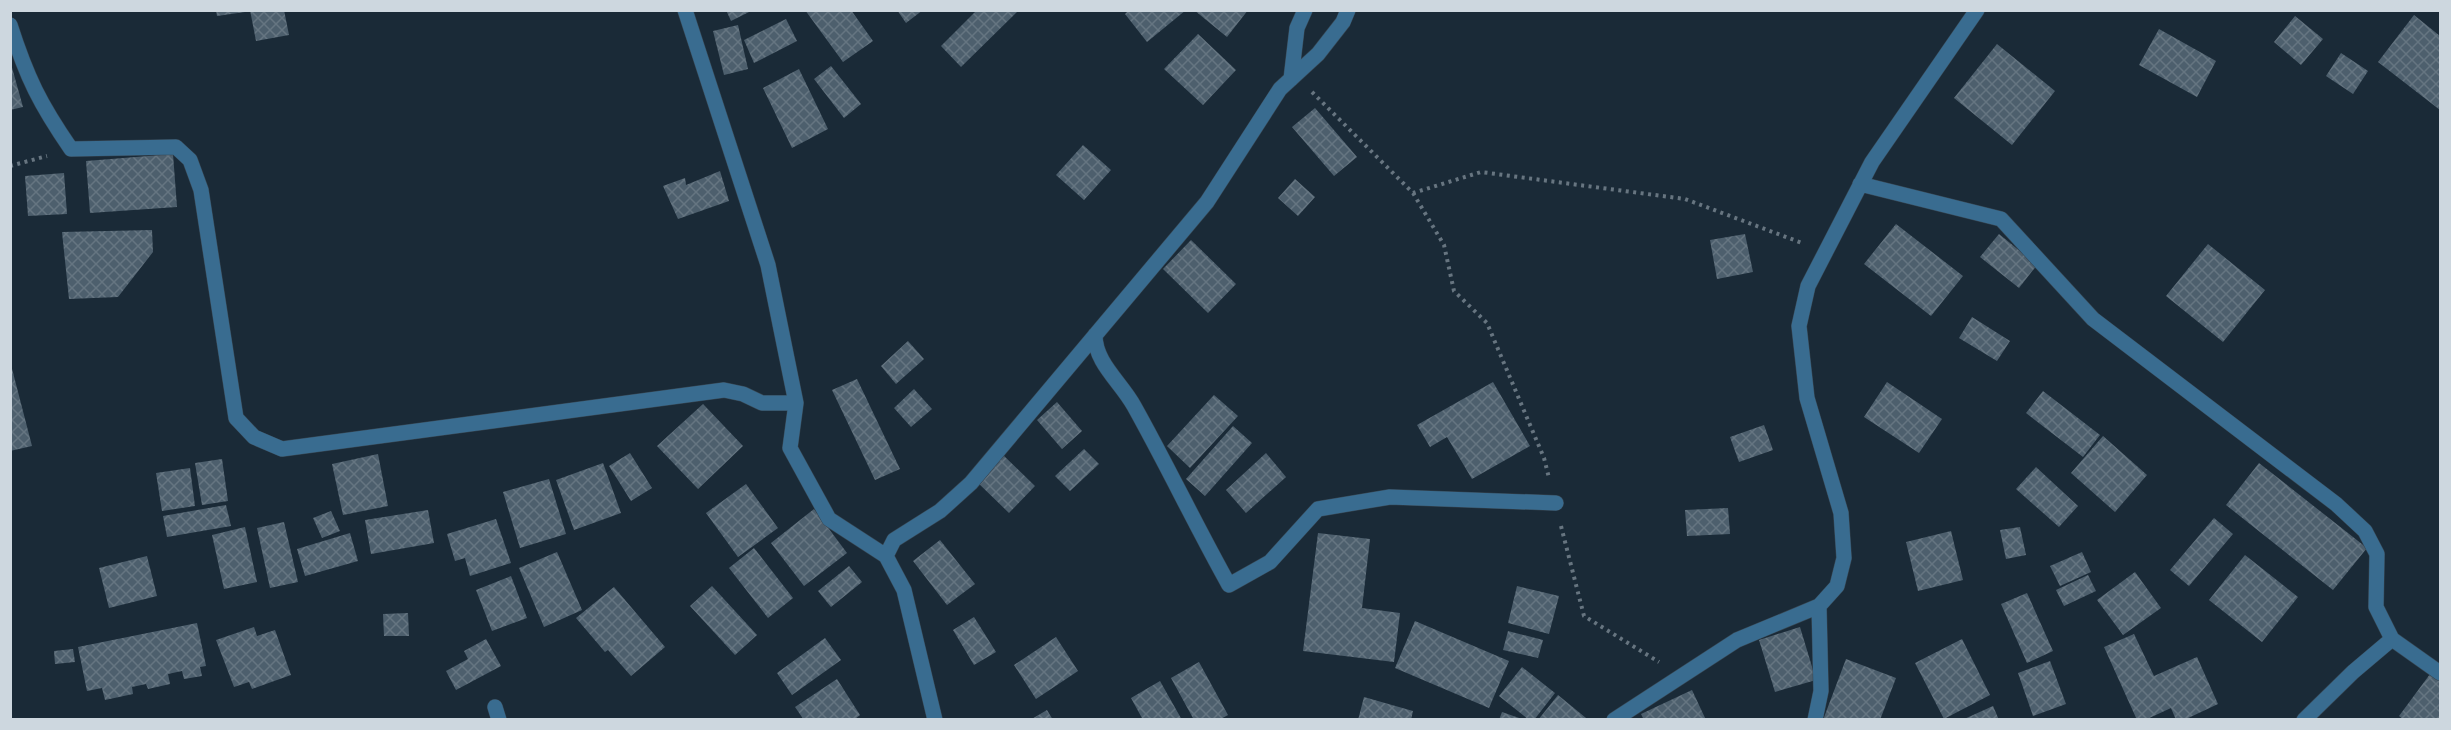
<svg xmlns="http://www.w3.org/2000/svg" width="2451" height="730" font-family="Karla,sans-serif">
<defs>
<pattern id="building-cross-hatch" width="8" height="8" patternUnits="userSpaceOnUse" patternTransform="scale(1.5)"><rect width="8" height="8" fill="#4d5f6d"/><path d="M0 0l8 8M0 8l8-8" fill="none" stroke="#657581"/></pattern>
</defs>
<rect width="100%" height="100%" fill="#1a2a37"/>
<path fill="url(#building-cross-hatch)" d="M216,10h28l1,2 -28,4z
M250,10h34l5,25 -33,6z
M726,10h27l-22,11z
M805,10h46l22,31 -30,21z
M897,10h26l-17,13z
M977,10h42l-58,57 -20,-21z
M1129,10h57l-39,32 -22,-28z
M1194,10h54l-21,27z
M2414,15l26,21v74l-62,-48z
M2295,16l28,23 -22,26 -27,-23z
M786,19l11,22 -43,22 -10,-23z
M738,25l10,44 -24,6 -11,-44z
M2159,29l57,32 -19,36 -58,-32z
M1198,34l38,36 -33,35 -39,-36z
M1997,44l58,47 -43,54 -58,-47z
M2341,53l27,18 -15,23 -27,-18z
M11,64l12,43 -13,3v-45z
M831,66l30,38 -17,14 -30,-39z
M799,69l29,60 -36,19 -29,-60z
M1315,108l42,49 -23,19 -42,-49z
M1083,145l28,25 -27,30 -28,-25z
M173,154l4,53 -87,6 -4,-52z
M720,171l9,30 -51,18 -15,-33 22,-8 1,7z
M64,173l3,41 -39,2 -3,-40z
M1295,179l20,18 -17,19 -20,-18z
M1896,224l67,52 -32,40 -67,-52z
M152,230l1,22 -35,45 -49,2 -7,-67z
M1745,234l8,38 -36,7 -7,-39z
M1999,234l38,31 -18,23 -39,-31z
M1191,240l45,44 -28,29 -45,-44z
M2208,244l57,46 -42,52 -57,-46z
M1972,317l38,24 -13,20 -38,-23z
M908,341l16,18 -28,25 -15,-18z
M10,361l22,85 -22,5z
M857,379l43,90 -25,11 -43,-90z
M1493,382l37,64 -58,33 -25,-42 -17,10 -13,-22z
M1887,382l55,37 -23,34 -55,-36z
M914,389l18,20 -21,18 -17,-19z
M2043,391l57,44 -17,22 -57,-44z
M1214,395l24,21 -48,52 -23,-22z
M1057,402l25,29 -20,18 -25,-29z
M703,404l40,42 -45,43 -41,-43z
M1764,425l9,25 -34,12 -9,-25z
M1233,426l19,17 -47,53 -19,-17z
M2103,436l44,39 -32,37 -44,-39z
M1084,449l15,15 -29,27 -15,-15z
M630,453l22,35 -21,13 -22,-35z
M1001,453l34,33 -26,27 -34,-33z
M1266,453l20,24 -40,36 -20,-23z
M378,454l10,52 -45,9 -11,-51z
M222,459l6,42 -26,4 -7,-42z
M603,463l18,50 -47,17 -18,-50z
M2259,463l108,85 -34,42 -107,-85z
M2036,467l42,39 -19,21 -43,-38z
M190,468l5,38 -33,5 -6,-38z
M549,479l17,55 -46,14 -17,-56z
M746,484l32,44 -40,29 -32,-44z
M226,505l5,21 -64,11 -4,-21z
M1728,508l2,26 -43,2 -2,-26z
M814,509l33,44 -43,33 -33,-43z
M428,510l6,33 -63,11 -6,-34z
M331,511l9,20 -18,7 -9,-20z
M2214,518l19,16 -44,52 -19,-16z
M496,519l15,44 -41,13 -5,-18 -10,3 -8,-27z
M284,522l14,60 -28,6 -13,-60z
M245,527l12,55 -33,7 -12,-54z
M2020,527l6,28 -20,4 -6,-29z
M1951,531l12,49 -45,11 -12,-49z
M350,533l8,28 -53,15 -8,-27z
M1318,533l52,6 -8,69 38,5 -6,49 -91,-11z
M940,540l35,44 -28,21 -34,-44z
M754,548l39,50 -25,20 -39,-50z
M557,552l25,58 -38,17 -25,-59z
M2082,552l9,20 -31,14 -10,-20z
M2245,555l53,42 -36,45 -53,-42z
M147,556l10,40 -48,12 -10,-40z
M849,566l13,16 -31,25 -13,-16z
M2135,572l26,36 -38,27 -26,-35z
M2088,575l8,16 -32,15 -8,-16z
M511,576l16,42 -35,13 -16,-41z
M712,586l45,49 -22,20 -45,-49z
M1517,586l42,10 -10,38 -41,-11z
M614,587l51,60 -34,29 -23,-26 -3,2 -29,-34z
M2027,593l26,58 -26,12 -26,-59z
M408,613l1,23h-25l-1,-22z
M974,617l22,35 -22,13 -21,-35z
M1415,621l94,40 -20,47 -94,-40z
M197,623l9,43 -6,1 2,9 -18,3 -2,-8 -14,3 2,10 -22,5 -2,-5 -14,3 1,7 -28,6 -3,-12 -15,3 -9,-44z
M254,627l3,9 18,-6 16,45 -39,14 -3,-7 -15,5 -18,-47z
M1800,627l16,53 -41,12 -16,-52z
M1508,631l35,9 -5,18 -35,-8z
M2134,634l20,42 43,-19 21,47 -34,16h-8l-5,-12 -26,12h-8l-33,-73z
M1056,637l22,34 -42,28 -22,-34z
M825,638l16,22 -49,35 -15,-22z
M486,639l15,27 -45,24 -10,-19 22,-12 -4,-8z
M1962,639l28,56 -46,24 -29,-56z
M73,649l2,13 -20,2 -1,-13z
M1846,659l50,19 -16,42h-57z
M2050,661l16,43 -33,12 -15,-43z
M1199,662l29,53 -9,5h-25l-23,-42z
M1522,667l33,26 -21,27h-5l-30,-24z
M2433,670l7,6v44h-36l-5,-4z
M837,679l23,36 -6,5h-50l-9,-13z
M1160,681l22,39h-39l-12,-22z
M1692,690l14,30h-62l-3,-6z
M1558,695l28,23 -1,2h-47z
M1364,697l49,14 -2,9h-53z
M1993,706l6,14h-37z
M1047,710l6,10h-23z
M1502,712l20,7v1h-23z"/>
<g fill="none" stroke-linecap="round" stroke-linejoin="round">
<g stroke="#374652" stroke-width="16">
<path id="minor" d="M685,10l83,255 28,138
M10,25c17,53 30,79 61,124l105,-2 14,13 11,30 35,228 18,19 28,12 442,-59 19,4 19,9h34l-6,45 39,71 57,37
M1291,79l6,-51 8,-18
M1860,184l141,35 92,100 243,185 29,27 12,23 -1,53 16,32 48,34
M1095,335c0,28 26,47 39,71 33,59 62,120 95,179l41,-23 48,-53 72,-12 166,6
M495,707l4,13
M935,720l-31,-130 -18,-34 8,-16 46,-29 31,-28 236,-281 73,-113 38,-35 25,-32 5,-12
M1614,720l123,-80 82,-34 18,-20 7,-28 -3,-45 -34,-115 -8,-72 9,-40 64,-124 105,-152
M1815,720l6,-29 -2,-85
M2304,720l49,-48 39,-33"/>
</g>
<path stroke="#677580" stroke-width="4" stroke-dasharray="3 4.5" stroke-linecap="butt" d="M1312,92l101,101 68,-21 204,27 117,44
M10,166l37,-10
M1413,193l31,52 10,46 33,32 57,135 5,20
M1561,526l23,90 75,46"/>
<use href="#minor" stroke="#396c90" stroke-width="15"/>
</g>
<rect width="2451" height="730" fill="none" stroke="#cdd7df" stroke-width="24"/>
</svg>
